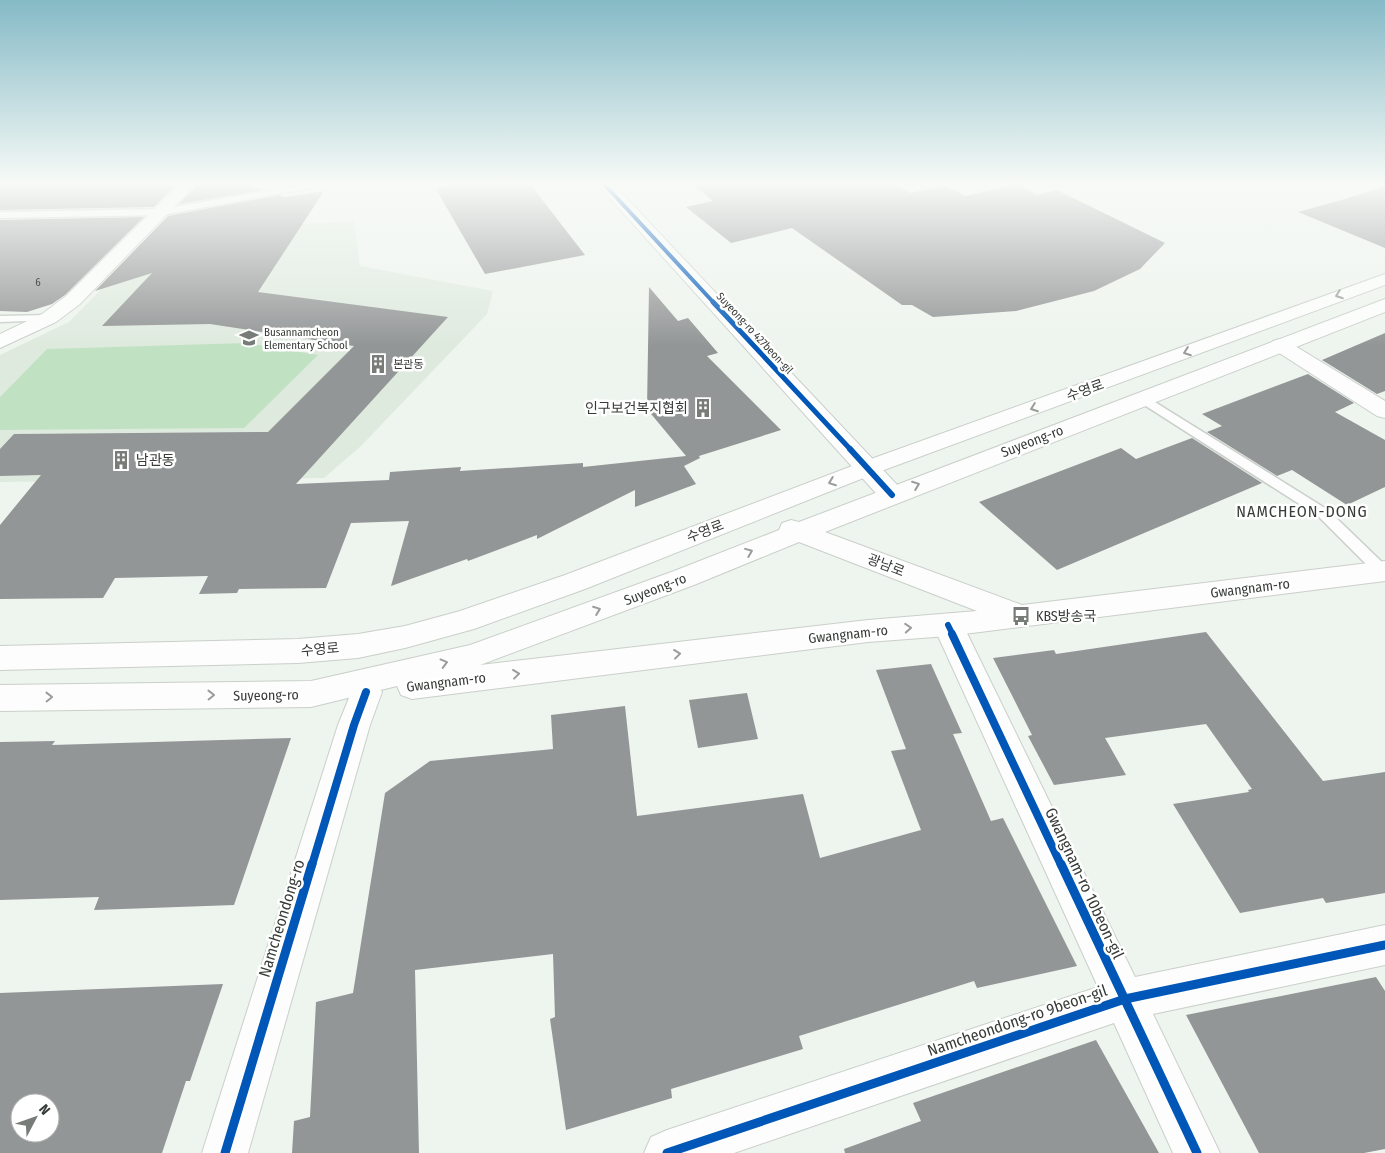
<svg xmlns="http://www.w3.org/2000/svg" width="1385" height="1153" font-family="'Fira Sans Condensed','Noto Sans KR',sans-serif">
<rect width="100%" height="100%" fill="#eef4ee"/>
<path fill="#dfeadf" d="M354,221l6,45 133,25 -6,23 -126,132 -37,32 -324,4v-127l69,-33 87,-89z"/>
<path fill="#c1e2c2" d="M246,343l72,12 -74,73 -244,2v-33l47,-48z"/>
<path fill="#939696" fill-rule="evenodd" d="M0,184h177l-23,23 -154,3z
M198,184h47l18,6 -84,14z
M462,184h68l55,71 -100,19 -49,-85z
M692,184h204l14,9 35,-8 20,11 52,-12 20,11 20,-5 108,53 -25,26 -46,22 -78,20 -83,6 -21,-12h-10l-110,-77 -61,15 -45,-36 27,-6z
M1385,186v62l-87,-36 47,-13z
M324,191l-66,101 190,25 -152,167 93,-4 1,-8 71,-5 -1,4 123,-8v4l103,-11 -39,-47 2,-122 29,34 10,-3 30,35 -11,3 74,74 -82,26 1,2 -16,8 12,18 -61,23v-17l-98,49v-4l-69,26 -1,-2 -76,27 18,-65 -58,2 -25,65 -87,1 -2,4 -38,1 9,-18 -93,2 -12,20 -103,1v-74l41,-50 -41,1v-27l14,-15 254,-2 86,-86 -144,-22 -108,2 50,-53 -57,18 73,-75 111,-21 6,2z
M144,217l-79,78 -13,9 -25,8 -27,-1v-91z
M1385,333v58l-8,3 -55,-34z
M1308,374l46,29 -19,9 50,28v47l-38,18 -55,-35 -15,6 -70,-44 15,-6 -20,-12z
M1192,438l70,45 -205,87 -78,-68 142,-54 15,11z
M1206,632l117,149 62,-9v121l-59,10 -3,-5 -83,15 -67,-109 76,-12 -1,-2 4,-1 -46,-65 -101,14 21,37 -72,10 -26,-49 4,-1 -39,-77 61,-8 2,4z
M931,664l31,69 -9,1 38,87 12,-3 74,148 -100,22 -3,-7 -175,55 4,13 -132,40 1,9 -106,32 -16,-111 5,-2 -2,-63 -138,16 4,183h-127l2,-32 16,-4 6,-115 37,-9 32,-200 45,-32 123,-12 -2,-34 74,-9 12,110 166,-22 17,64 101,-28 -30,-79 15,-2 -30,-79z
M747,693l11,46 -60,9 -9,-48z
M291,738l-57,167 -140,5 5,-13 -99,3v-158l55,-1 -3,4z
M1376,977l9,14v158l-21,4h-105l-73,-138z
M223,984l-33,97h-4l-24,72h-162v-160zM20,1103h30v30h-30z
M1096,1040l63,113h-314l-1,-4 77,-28 -8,-18z"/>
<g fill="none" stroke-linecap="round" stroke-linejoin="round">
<g stroke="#cacfca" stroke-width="3">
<path id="service" d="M310,184h21l-169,31 -162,3v-6l162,-3z
M49,315l4,1 1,2 -1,2 -53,2v-6z
M1142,394l186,116 57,55v10h-8l-59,-59 -180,-115 -2,-3z"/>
</g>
<g stroke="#cacfca" stroke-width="2">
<path id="minor" d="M180,184h16l-116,120 -24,18 -56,26v-14l42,-20 24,-18z
M597,184h16l288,305 3,6 -3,6 -9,2 -9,-2z
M964,184h22l-7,4 -13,-1z
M1280,339l7,2 98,60v17l-8,-2 -104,-67 -3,-4 3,-4z
M948,614l10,3 5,8 172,352 250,-52v40l-232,49 67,139h-47l-59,-130 -380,130h-90l7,-16 16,-7 431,-143 -165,-362 5,-8z"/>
</g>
<g stroke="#cacfca" stroke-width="2">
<path id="tertiary" d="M366,679l11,4 5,9 -12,33 -122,428h-46l136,-428 17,-42z"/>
</g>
<g stroke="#cacfca" stroke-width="2">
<path id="secondary" d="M1385,274v11l-509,188 -291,116 -111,40 -69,19 -47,10 -60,5 -298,7v-24l298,-7 60,-5 47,-8 55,-15 105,-36 295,-112z
M1385,299v13l-560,220 197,73 363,-44v20l-437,55 -80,6 -456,57 -11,-4 -4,-9 -86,21 -311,4v-26l311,-4 159,-36 204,-74 105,-41 3,-7 9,-3 8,2zM799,542l178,69 -109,9 -388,45 214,-80z"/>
</g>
<use href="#service" fill="#fcfdfc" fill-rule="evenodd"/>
<use href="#minor" fill="#fcfdfc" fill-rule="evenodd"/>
<use href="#tertiary" fill="#fcfdfc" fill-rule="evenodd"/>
<use href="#secondary" fill="#fcfdfc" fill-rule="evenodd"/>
<g stroke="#fff" stroke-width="5.5">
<path id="cycleway-far4" d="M604,184l110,119"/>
</g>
<g stroke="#fff" stroke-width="8">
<path id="cycleway-far3" d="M713,302l138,148"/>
</g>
<g stroke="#fff" stroke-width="9">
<path id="cycleway-far2" d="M850,449l42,46
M948,625l5,10"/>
</g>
<g stroke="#fff" stroke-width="11">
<path id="cycleway-far1" d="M952,634l109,231
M312,865l42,-140 12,-33"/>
</g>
<g stroke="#fff" stroke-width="12">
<path id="cycleway" d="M1061,864l136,289
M225,1153l87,-289
M667,1153l458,-154 260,-54"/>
</g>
<use href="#cycleway-far4" stroke="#0057b8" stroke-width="4"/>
<use href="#cycleway-far3" stroke="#0057b8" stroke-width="5"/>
<use href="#cycleway-far2" stroke="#0057b8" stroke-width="6"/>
<use href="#cycleway-far1" stroke="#0057b8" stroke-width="8"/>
<use href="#cycleway" stroke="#0057b8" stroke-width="9"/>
</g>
<defs><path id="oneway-chevron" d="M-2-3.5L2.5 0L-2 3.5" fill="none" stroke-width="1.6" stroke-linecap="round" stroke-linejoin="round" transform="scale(1.25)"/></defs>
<g stroke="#9a9c9a">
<use href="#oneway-chevron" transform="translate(1339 295) rotate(160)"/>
<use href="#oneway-chevron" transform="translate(1187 352) rotate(160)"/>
<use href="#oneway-chevron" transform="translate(1034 408) rotate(160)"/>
<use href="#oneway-chevron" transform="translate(832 482) rotate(159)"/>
<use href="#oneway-chevron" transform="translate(916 485) rotate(-21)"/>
<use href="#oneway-chevron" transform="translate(749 552) rotate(-22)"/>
<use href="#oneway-chevron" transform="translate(597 610) rotate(-21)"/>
<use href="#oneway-chevron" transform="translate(908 628) rotate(-4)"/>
<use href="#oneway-chevron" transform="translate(677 654) rotate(-7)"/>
<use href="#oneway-chevron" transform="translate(444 663) rotate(-15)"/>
<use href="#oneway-chevron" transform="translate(516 674) rotate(-7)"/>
<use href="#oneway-chevron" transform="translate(211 695) rotate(-1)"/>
<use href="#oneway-chevron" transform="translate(49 697) rotate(-1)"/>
</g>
<linearGradient id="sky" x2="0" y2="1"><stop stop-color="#85bac6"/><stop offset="0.53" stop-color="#f7faf7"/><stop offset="1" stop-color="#f7faf7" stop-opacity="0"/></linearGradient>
<rect width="1385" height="346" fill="url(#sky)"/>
<defs>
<g id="school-bare" transform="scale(1.5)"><path d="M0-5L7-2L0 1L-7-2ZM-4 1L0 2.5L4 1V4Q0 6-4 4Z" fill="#787c78" stroke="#fff" stroke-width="2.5" paint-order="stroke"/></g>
<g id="building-bare" transform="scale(1.5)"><path d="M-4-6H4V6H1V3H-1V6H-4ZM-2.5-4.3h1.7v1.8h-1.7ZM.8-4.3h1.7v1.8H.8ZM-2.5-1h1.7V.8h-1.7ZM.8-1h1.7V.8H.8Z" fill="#787c78" stroke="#fff" stroke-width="2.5" paint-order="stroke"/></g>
<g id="bus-bare" transform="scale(1.5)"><path d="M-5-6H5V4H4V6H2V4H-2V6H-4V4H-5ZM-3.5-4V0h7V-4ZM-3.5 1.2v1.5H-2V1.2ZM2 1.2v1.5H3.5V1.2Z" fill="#787c78" stroke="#fff" stroke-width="2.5" paint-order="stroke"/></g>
</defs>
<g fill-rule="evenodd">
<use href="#school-bare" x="249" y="338"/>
<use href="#building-bare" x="378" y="364"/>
<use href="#building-bare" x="703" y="408"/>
<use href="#building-bare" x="121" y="460"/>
<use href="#bus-bare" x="1021" y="616"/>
</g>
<g text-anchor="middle" stroke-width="5" stroke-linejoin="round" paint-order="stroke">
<g font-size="11" fill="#4f5250">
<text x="38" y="286">6</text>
</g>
<g font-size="11" fill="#383c38" stroke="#fff" text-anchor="start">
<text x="264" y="336">Busannamcheon<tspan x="264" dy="13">Elementary School</tspan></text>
<text x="393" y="368">본관동</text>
</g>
<g font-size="11" fill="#383c38" stroke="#fff">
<text transform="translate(755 333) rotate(47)" y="4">Suyeong-ro 427beon-gil</text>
</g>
<g font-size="14" fill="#383c38" stroke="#fff">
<text transform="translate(1085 390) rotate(-20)" y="5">수영로</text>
<text transform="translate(1032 441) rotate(-21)" y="5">Suyeong-ro</text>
<text transform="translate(705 531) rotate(-21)" y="5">수영로</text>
<text transform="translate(886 565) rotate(21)" y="5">광남로</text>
<text transform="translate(1250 588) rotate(-7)" y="5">Gwangnam-ro</text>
<text transform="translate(655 589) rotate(-21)" y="5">Suyeong-ro</text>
<text transform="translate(848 634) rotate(-6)" y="5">Gwangnam-ro</text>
<text transform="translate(320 649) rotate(-5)" y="5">수영로</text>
<text transform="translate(446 682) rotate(-7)" y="5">Gwangnam-ro</text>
<text transform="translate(266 695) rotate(-1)" y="5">Suyeong-ro</text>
</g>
<g font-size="14" fill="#383c38" stroke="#fff" text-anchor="start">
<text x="688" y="413" text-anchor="end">인구보건복지협회</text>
<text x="136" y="465">남관동</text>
<text x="1036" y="621">KBS방송국</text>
</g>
<g font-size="16" letter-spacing="1" fill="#383c38" stroke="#fff">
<text x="1302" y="517">NAMCHEON-DONG</text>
</g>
<g font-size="16" fill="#383c38" stroke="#fff">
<text transform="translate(1085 883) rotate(65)" y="6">Gwangnam-ro 10beon-gil</text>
<text transform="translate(281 918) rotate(-73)" y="6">Namcheondong-ro</text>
<text transform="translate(1017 1020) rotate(-19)" y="6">Namcheondong-ro 9beon-gil</text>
</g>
</g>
<g transform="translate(35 1118) rotate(49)"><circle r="24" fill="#ffffff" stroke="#afb1af"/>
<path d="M0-4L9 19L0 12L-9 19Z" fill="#787c78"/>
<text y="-8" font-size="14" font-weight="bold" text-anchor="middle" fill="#383c38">N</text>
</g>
</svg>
